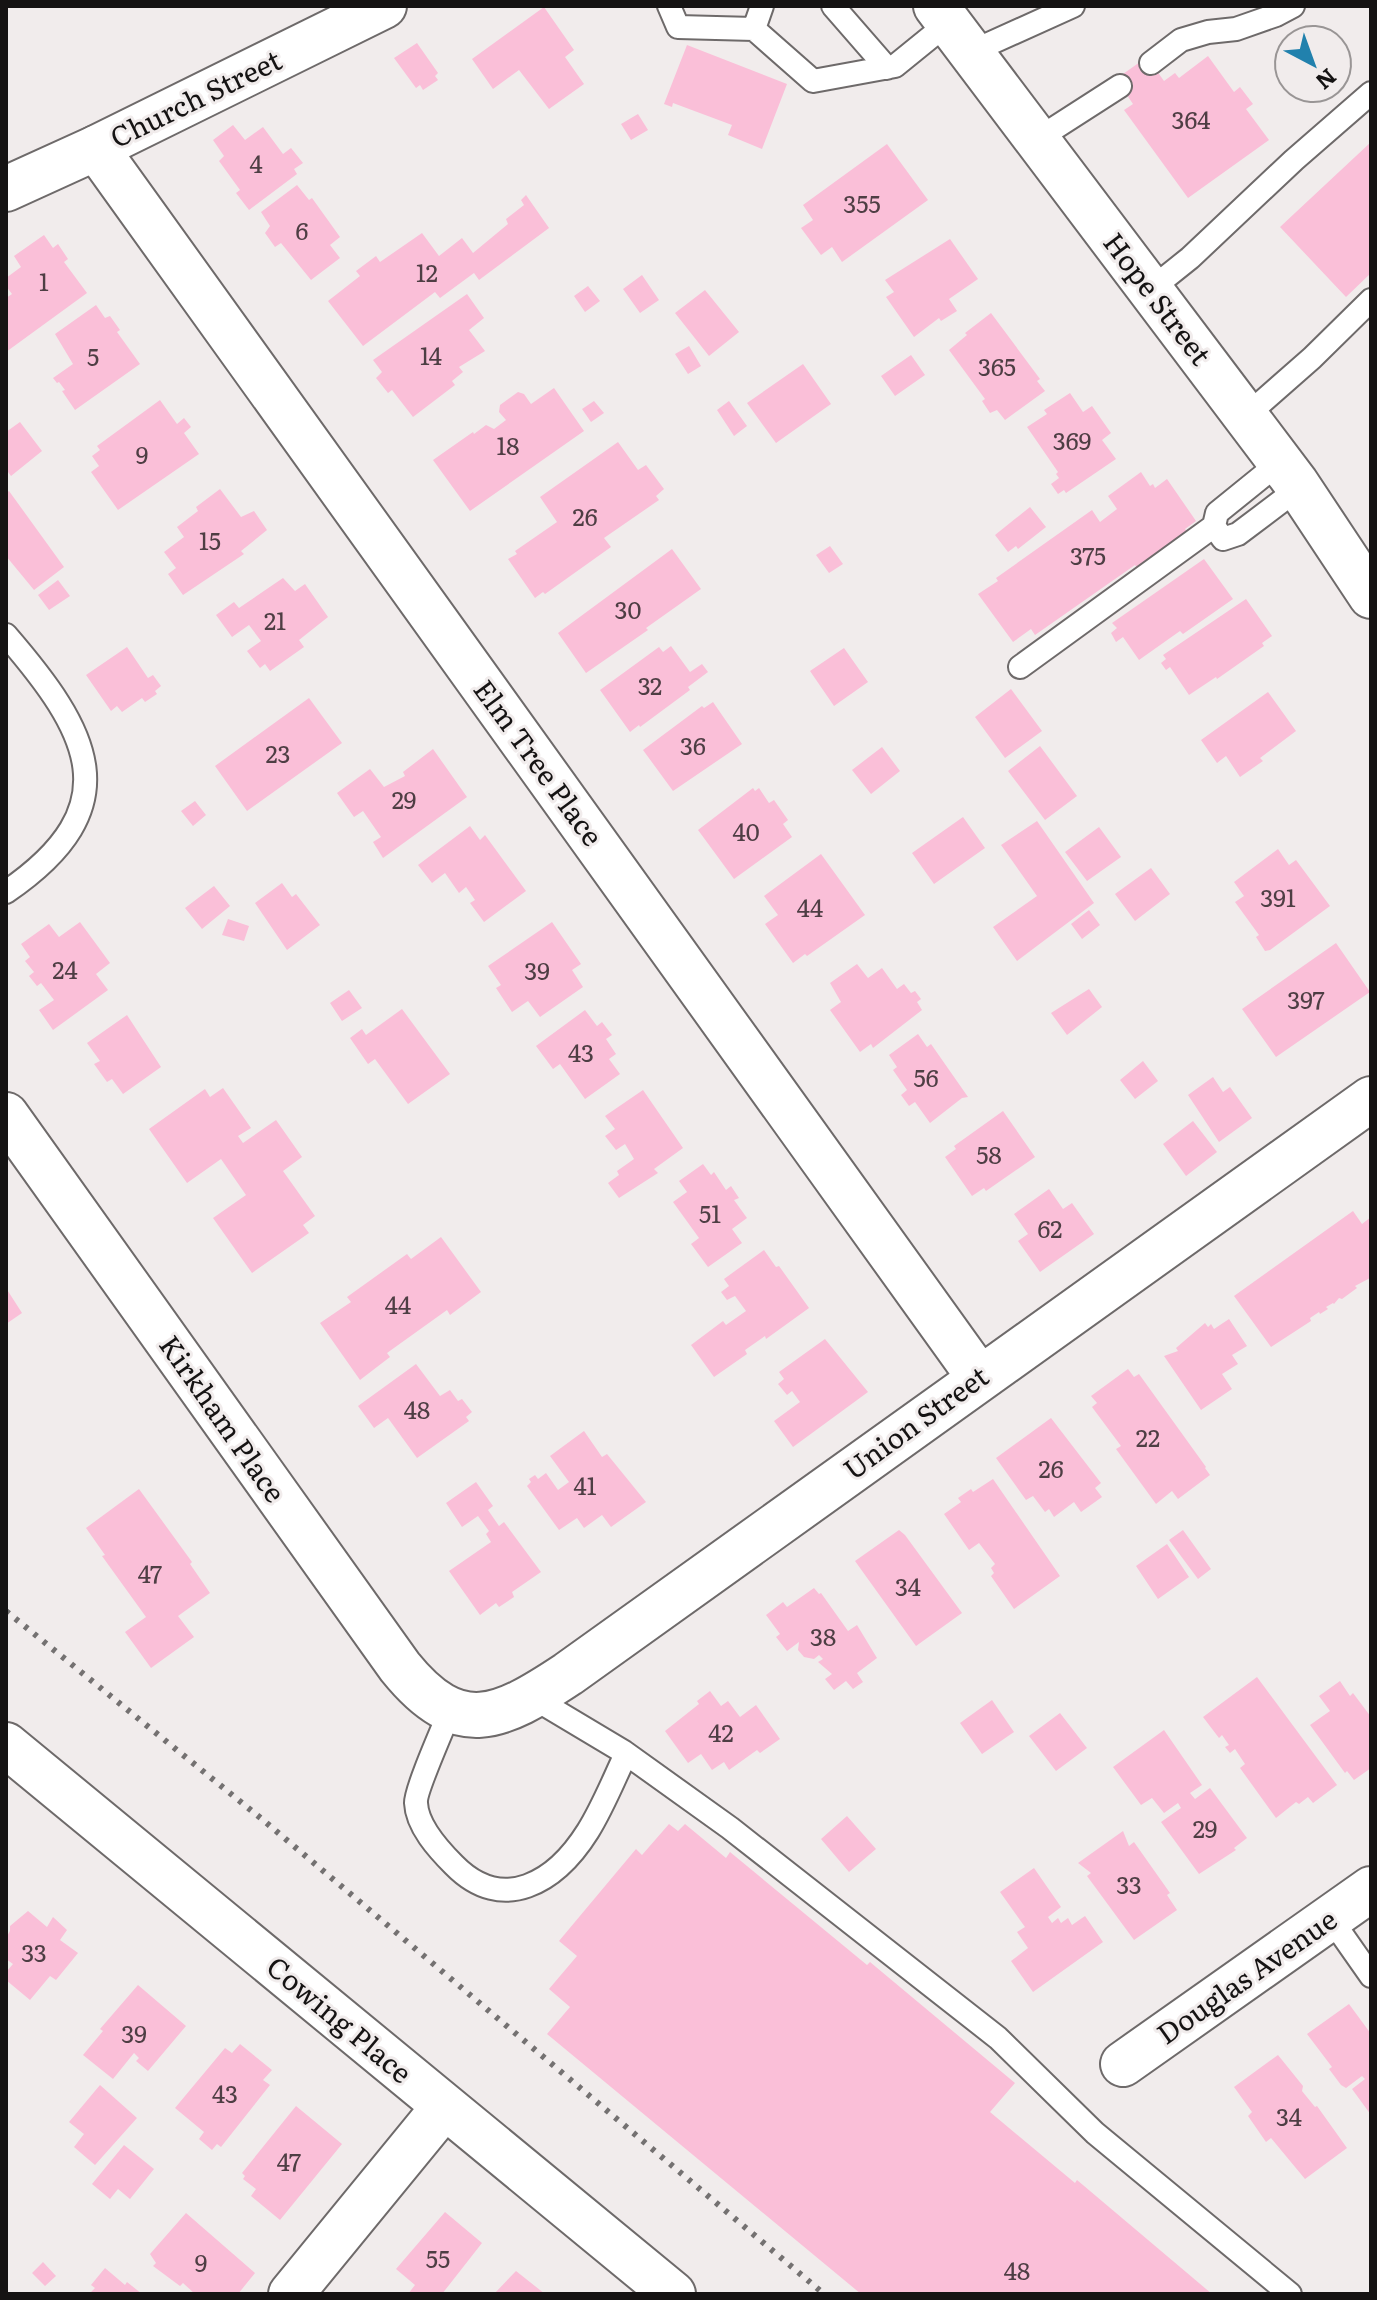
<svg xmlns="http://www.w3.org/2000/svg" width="1377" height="2300" font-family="Literata,serif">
<rect width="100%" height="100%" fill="#f1ecec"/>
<path fill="#fabfd8" d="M544,7l30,43 -9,7 19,27 -35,25 -30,-39 -26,19 -21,-30z
M417,43l21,30 -3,3 3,4 -15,10 -3,-5 -4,3 -22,-30z
M687,45l100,39 -25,65 -34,-14 4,-10 -59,-22 -1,4 -8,-3z
M1208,56l26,36 6,-5 13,17 -7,5 23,31 -81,58 -64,-88 9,-6 -17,-25 31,-22 17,24 11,-8 4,5z
M638,114l10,16 -17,10 -10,-16z
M233,125l12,15 18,-13 20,27 8,-6 12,15 -9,6 3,5 -48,36 -13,-17 4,-3 -21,-29 5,-5 -11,-16z
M1371,142v131l-25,24 -66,-70z
M887,144l41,56 -86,62 -10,-15 -11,8 -20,-27 12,-8 -10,-15z
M297,185l12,15 3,-2 28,39 -10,8 10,13 -29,22 -30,-37 -6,4 -10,-14 5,-7 -9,-14z
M526,195l23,33 -70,52 -5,-7 -34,25 -5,-6 -72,54 -35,-45 32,-25 -4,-5 20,-15 4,6 42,-29 17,23 23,-18 11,15 35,-29 -2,-5 18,-14 -3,-5z
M44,235l9,13 5,-4 10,15 -4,3 23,31 -81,59v-54l6,-4 -6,-8v-8l15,-11 -7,-11z
M950,239l28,40 -29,20 8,12 -16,10 -2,-3 -25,19 -28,-40 8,-5 -9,-12z
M642,275l17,25 -19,13 -17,-24z
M588,286l12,15 -15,11 -11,-16z
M705,290l34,42 -30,24 -34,-43z
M467,294l17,24 -15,12 16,21 -26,16 4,5 -11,9 3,4 -42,32 -21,-27 -4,3 -12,-15 6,-6 -9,-12z
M96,305l9,13 5,-2 10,14 -3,2 23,32 -65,46 -13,-19 3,-1 -6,-8 -2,1 -4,-5 20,-14 -18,-30z
M991,313l49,66 -3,2 8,10 -40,29 -8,-10 -7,3 -8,-12 3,-2 -36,-49 18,-15 -2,-2z
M689,346l12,20 -13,8 -13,-20z
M911,355l14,20 -30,21 -14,-20z
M803,364l28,40 -55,39 -29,-40z
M554,388l30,43 -114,80 -37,-51 40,-28 1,2 12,-9 8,4 12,-9 -7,-8 1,-7 18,-13 6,2 7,10z
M1070,393l13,19 9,-6 19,27 -9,7 14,19 -50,34 -2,-3 -6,4 -7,-10 8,-6 -3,-4 2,-2 -31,-45 20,-13 -3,-4z
M160,400l17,24 7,-6 7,9 -7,6 15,21 -81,56 -27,-38 8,-6 -7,-10 8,-6 -3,-4z
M594,401l10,12 -13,9 -9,-13z
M729,401l18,25 -13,10 -17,-26z
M20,422l22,29 -31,25 -3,-4 -2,2v-42z
M618,442l20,28 8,-5 18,24 -8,7 3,4 -55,38 7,9 -66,47 -2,-2 -8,6 -27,-39 9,-5 -2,-3 42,-29 -17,-25z
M1141,472l9,14 3,-2 2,4 12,-9 29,42 -11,8 2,3 -50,36 -2,-3 -100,70 -4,-6 -18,13 -35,-48 20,-13 -2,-3 96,-68 8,12 17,-13 -9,-13z
M220,489l21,28 13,-6 13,19 -26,21 3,3 -61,41 -15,-21 8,-6 -12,-16 20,-15 -7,-10 21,-16 -2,-4z
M9,491l55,76 -30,23 -28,-34v-63z
M1030,507l16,20 -28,22 -2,-3 -8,6 -13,-17z
M830,546l13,18 -14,9 -13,-18z
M672,549l29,40 -55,39 2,2 -62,43 -28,-40z
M1204,559l29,40 -50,35 -3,-3 -41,29 -16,-23 -7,5 -5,-9 6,-5 -5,-5z
M283,578l12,13 10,-7 23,33 -29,23 5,7 -34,24 -5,-7 -5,4 -13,-17 14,-10 -12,-16 -17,12 -16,-22 18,-13 5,6z
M58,580l12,16 -21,14 -11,-15z
M1246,599l26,37 -10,7 2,3 -47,33 -1,-2 -27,18 -19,-28 -4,3 -5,-7 5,-4 -3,-4z
M671,646l19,26 12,-8 6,8 -20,15 2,3 -50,37 -1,-2 -9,7 -30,-42 59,-43 4,5z
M127,647l21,31 5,-3 8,11 -6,5 2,3 -12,8 -3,-4 -20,14 -5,-6 -6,5 -25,-36z
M844,648l24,34 -34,24 -24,-35z
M1011,689l31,42 -37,27 -30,-41z
M1268,692l28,39 -36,27 3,3 -23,16 -14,-21 -9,7 -16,-23z
M309,698l33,45 -95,68 -32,-45z
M713,702l29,42 -69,47 -30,-41 59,-44 2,2z
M1040,746l37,50 -32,24 -37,-49z
M882,747l18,24 -29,23 -19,-24z
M433,749l34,48 -84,61 -10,-16 8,-5 -18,-26 -9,6 -17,-24 33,-24 14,18 21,-11 -2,-4z
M753,788l2,3 4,-3 10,15 5,-3 14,20 -5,4 9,13 -58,42 -36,-49z
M195,801l11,14 -13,11 -12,-15z
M963,817l22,31 -51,36 -22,-31z
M1037,821l57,82 -77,58 -24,-34 44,-31 -36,-51z
M470,826l10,14 5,-5 41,56 -42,31 -14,-19 5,-3 -9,-13 -7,6 -14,-20 -13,10 -14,-18z
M1099,827l22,30 -34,24 -22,-29z
M1278,849l11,16 7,-5 34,46 -60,44 -5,1 -9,-14 3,-2 -24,-33 9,-6 -10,-14z
M821,854l44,61 -58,41 -2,-2 -12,9 -28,-39 13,-9 -14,-19z
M1151,868l19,26 -35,27 -20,-27z
M282,883l10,14 4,-3 24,31 -33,25 -32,-47z
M214,886l16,20 -28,23 -17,-21z
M1089,910l11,15 -18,14 -11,-15z
M228,919l21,7 -5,15 -22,-6z
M80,922l30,41 -14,11 12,16 -55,40 -14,-20 15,-10 -13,-17 -4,3 -8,-10 5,-4 -9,-11 5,-4 -9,-13 28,-20 10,13z
M552,922l29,42 -9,6 11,17 -43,30 -12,-16 -16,11 -16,-24 5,-3 -13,-19z
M1336,943l34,49 -94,65 -34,-48z
M857,964l11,14 14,-10 15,21 7,-5 7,9 4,-2 6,8 -4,3 5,8 -49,38 -2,-4 -11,8 -30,-42 11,-8 -11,-19z
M1089,989l13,18 -35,28 -16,-22z
M349,990l13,18 -20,13 -12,-18z
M402,1009l48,65 -42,30 -33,-45 -7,5 -18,-26 12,-9 4,6z
M585,1010l12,16 5,-4 10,13 -6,4 10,15 -7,5 11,15 -35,25 -25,-35 -7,5 -17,-23z
M127,1015l34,52 -38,27 -11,-15 -5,3 -13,-18 6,-3 -13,-18z
M918,1034l9,13 4,-3 37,53 -6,1 -32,25 -15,-21 -6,4 -8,-11 6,-5 -14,-20 4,-3 -8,-12z
M1143,1061l15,20 -23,18 -15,-19z
M1213,1077l10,15 7,-5 22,31 -33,24 -31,-47z
M223,1088l28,40 -13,8 5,7 33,-23 26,37 -19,14 32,45 -12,9 6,8 -57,40 -39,-55 33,-23 -25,-36 -34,24 -38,-54 56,-40 5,8z
M643,1090l40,58 -29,21 4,4 -39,25 -11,-15 11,-8 -2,-4 17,-12 -9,-15 -9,6 -11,-14 10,-7 -10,-13z
M1003,1111l32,46 -49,34 -2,-3 -12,8 -27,-39 11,-8 -2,-3z
M1193,1121l24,31 -31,24 -23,-32z
M703,1164l8,11 3,-3 12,18 5,-4 8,12 -5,2 13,18 -15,11 10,14 -34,24 -17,-23 8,-6 -26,-36 14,-10 -8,-11z
M1049,1189l14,20 9,-6 22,31 -54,38 -22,-31 10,-7 -14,-20z
M1353,1211l9,13 9,-7 -1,61 -15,8 2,2 -15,11 -3,-1 -5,6 -1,-1 -7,4 2,2 -8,5 -1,-2 -9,6 1,3 -40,26 -37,-51z
M441,1237l40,55 -31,23 -3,-5 -60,43 3,4 -30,23 -40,-57 31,-21 -4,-5 60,-43 4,5z
M764,1250l12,17 3,-1 30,42 -43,31 -1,-3 -20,14 2,4 -33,23 -23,-32 32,-24 3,4 20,-14 -11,-15 -8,4 -6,-8 8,-6 -5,-7z
M6,1288l16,25 -16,11z
M1229,1319l18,27 -15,9 6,9 -16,10 10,15 -31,21 -37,-54 14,-5 -2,-3 29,-25 3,4 3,-3 3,5z
M825,1339l43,53 -75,55 -19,-26 26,-19 -8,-11 -5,4 -9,-11 6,-5 -5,-7z
M416,1364l24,32 10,-6 8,11 4,-2 10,13 -6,5 3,4 -52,37 -29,-40 -14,10 -16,-22z
M1128,1369l6,8 5,-3 67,93 -1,1 5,7 -32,24 -6,-8 -16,13 -40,-55 5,-3 -29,-39 5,-4 -6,-7z
M1051,1418l50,65 -6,5 7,9 -21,15 -7,-10 -20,15 -5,-8 -4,3 -12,-16 -7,4 -30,-42z
M584,1431l18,26 5,-3 39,48 -35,25 -9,-12 -18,13 -7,-10 -18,12 -32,-44 4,-4 -2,-3 6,-4 3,4 8,-6 12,17 11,-8 -19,-26z
M993,1479l67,97 -46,33 -23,-33 3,-3 -3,-5 4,-4 -16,-21 -10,7 -25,-36 17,-12 -3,-4 13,-9 2,3z
M476,1482l17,24 -5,4 11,16 5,-4 37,50 -29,20 2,5 -15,10 -3,-4 -16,12 -31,-44 42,-29 -5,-8 3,-3 -11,-15 -16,11 -16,-24z
M139,1489l53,73 -2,2 20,29 -32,23 16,21 -43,31 -26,-36 21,-15 -44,-61 3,-1 -19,-27z
M899,1530l6,5 57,78 -46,33 -61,-85z
M1183,1530l28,39 -13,10 -29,-39z
M1167,1544l22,33 -31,22 -22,-33z
M814,1588l5,6 2,-1 27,38 9,-6 20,33 -20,15 6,9 -10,7 -7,-8 -12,9 -9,-11 7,-5 -14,-12 5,-3 -4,-4 -5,4 -10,-2 -6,-7 1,-8 -12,9 -11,-14 4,-3 -14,-19 17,-13 4,5z
M1257,1677l80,108 -24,18 -5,-6 -9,7 -3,-2 -20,16 -36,-50 5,-4 -10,-15 -5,4 -5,-6 4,-2 -7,-10 -3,3 -16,-21z
M1340,1681l10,15 3,-3 18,24v51l-17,12 -7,-9 -2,2 -35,-48 20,-14 -11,-15z
M710,1691l11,15 7,-5 12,16 16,-12 24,34 -20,14 -3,-3 -28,20 -5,-8 -12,8 -11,-16 -13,9 -23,-32 34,-27 -2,-3z
M992,1700l22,32 -32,22 -22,-31z
M1060,1713l27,35 -31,23 -27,-35z
M1164,1730l38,55 -12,8 5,6 15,-11 37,50 -13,10 2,2 -37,24 -38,-52 20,-14 -3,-5 -14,10 -12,-15 -11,7 -28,-38z
M847,1816l29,33 -27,23 -28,-33z
M669,1824l9,7 7,-7 41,34 4,-6 137,113 3,-3 145,121 -25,29 85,71 2,-3 135,114h-351l-314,-260 23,-27 -21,-18 28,-33 -18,-15 77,-92 6,6z
M1123,1831l6,15 5,-4 36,51 -3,2 10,15 -43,30 -47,-64 4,-3 -13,-10z
M1034,1868l27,39 -13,10 4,6 6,-5 3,5 7,-5 4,7 13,-9 18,26 -70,50 -22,-31 17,-13 -11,-16 8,-5 -25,-35z
M28,1911l19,16 6,-10 14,13 -7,10 18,13 -22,27 -6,-4 -20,24 -24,-20v-8l7,-8 -7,-5v-21l4,-7v-5z
M138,1985l48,41 -38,45 -12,-10 3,-3 -5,-5 -21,26 -30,-24 20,-24 -3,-2z
M1349,2004l22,30v81l-19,-26 13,-10 -3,-3 -16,12 -5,-3 -12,-16 3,-2 -25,-33z
M240,2044l32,26 -9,10 7,5 -49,62 -4,-3 -5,6 -13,-11 5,-7 -29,-24 50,-60 7,5z
M1278,2055l25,31 -1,5 13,16 2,-1 30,42 -42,31 -34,-41 -5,4 -18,-26 4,-4 -18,-25z
M100,2085l37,33 -42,47 -21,-18 10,-13 -15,-12z
M296,2106l46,38 -62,76 -29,-24 5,-7 -13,-10 2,-3 -3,-3z
M124,2145l30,24 -24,30 -12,-10 -8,10 -18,-15z
M445,2212l37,31 -40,51h-34l7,-9 -19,-16z
M186,2213l69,60 -17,21h-43l-12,-11 -3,3 -27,-20 3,-3 -6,-9z
M43,2262l13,14 -11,10 -13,-13z
M105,2268l20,17 2,-3 15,12h-53l6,-6 -4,-3z
M516,2271l29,23h-51z"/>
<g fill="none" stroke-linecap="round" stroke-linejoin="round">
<g stroke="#6e6a6a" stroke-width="26">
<path id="service" d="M669,6l9,21 76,2 59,52 82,-15 53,-43
M833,6l54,62
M754,29l8,-23
M971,52l102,-46
M1151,63l30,-23 27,-8 28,-3 40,-14 17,-9
M1036,140l84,-54
M1150,290l40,-32 104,-98 77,-67
M1246,416l66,-58 59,-58
M1214,526l9,13 15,-5 61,-46
M6,635c83,96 126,171 0,257
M1020,667l194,-141 3,-13 63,-51
M532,1697l92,55 106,76 268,210 97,95 195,161
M450,1711c-6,15 -35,80 -34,92 1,23 22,46 38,62 49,50 102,17 134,-34 15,-24 26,-52 38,-77
M1331,1919l40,57"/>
</g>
<g stroke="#6e6a6a" stroke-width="48">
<path id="minor" d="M96,148l883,1229
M6,1115l394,552c59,73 100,52 168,7l803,-575
M6,1745l667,549
M1123,2064l248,-175
M291,2294l153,-187"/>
</g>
<g stroke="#6e6a6a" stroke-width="48">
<path id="secondary" d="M936,6l360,477 75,113
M6,189l90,-41 288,-142"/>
</g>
<use href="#service" stroke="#fff" stroke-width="22"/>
<use href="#minor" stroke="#fff" stroke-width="44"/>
<use href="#secondary" stroke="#fff" stroke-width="44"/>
<path stroke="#747171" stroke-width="6" stroke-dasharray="4 8" stroke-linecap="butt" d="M6,1611l257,209 561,474"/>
</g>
<g text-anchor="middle" stroke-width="6" stroke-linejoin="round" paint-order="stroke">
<g font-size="24" fill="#4e3e44">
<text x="1191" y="129">364</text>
<text x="256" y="173">4</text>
<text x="862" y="213">355</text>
<text x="302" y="240">6</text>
<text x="427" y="282">12</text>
<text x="44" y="291">1</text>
<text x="431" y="365">14</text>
<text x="93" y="366">5</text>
<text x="997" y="376">365</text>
<text x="1072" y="450">369</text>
<text x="508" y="455">18</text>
<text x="142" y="464">9</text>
<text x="585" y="526">26</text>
<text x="210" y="550">15</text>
<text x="1088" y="565">375</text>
<text x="628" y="619">30</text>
<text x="275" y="630">21</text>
<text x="650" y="695">32</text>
<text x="693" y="755">36</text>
<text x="278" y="763">23</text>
<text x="404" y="809">29</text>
<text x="746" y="841">40</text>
<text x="1278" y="907">391</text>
<text x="810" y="917">44</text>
<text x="65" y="979">24</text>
<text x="537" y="980">39</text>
<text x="1306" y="1009">397</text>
<text x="581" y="1062">43</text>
<text x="926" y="1087">56</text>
<text x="989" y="1164">58</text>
<text x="710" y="1223">51</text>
<text x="1050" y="1238">62</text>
<text x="398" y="1314">44</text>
<text x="417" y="1419">48</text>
<text x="1148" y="1447">22</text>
<text x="1051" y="1478">26</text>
<text x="585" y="1495">41</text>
<text x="150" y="1583">47</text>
<text x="908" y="1596">34</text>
<text x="823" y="1646">38</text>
<text x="721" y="1742">42</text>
<text x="1205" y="1838">29</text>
<text x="1129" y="1894">33</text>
<text x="34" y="1962">33</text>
<text x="134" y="2043">39</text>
<text x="225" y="2103">43</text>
<text x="1289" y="2126">34</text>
<text x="289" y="2171">47</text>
<text x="438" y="2268">55</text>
<text x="201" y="2272">9</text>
<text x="1017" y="2280">48</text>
</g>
<g font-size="28" fill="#151313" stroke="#f1ecec">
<text transform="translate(196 99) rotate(-26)" y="10">Church Street</text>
<text transform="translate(1157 299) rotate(53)" y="10">Hope Street</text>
<text transform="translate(538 763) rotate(54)" y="10">Elm Tree Place</text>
<text transform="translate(222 1419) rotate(55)" y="10">Kirkham Place</text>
<text transform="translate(916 1423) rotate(-36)" y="10">Union Street</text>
<text transform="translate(1247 1977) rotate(-35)" y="10">Douglas Avenue</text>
<text transform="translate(339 2020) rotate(40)" y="10">Cowing Place</text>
</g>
</g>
<rect width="1377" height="2300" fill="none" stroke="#151313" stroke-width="16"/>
<g transform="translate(1313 64) rotate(139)"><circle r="38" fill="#f1ecec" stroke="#999595" stroke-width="2"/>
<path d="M0-6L14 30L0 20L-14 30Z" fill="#2181ad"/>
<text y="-12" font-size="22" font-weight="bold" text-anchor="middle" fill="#151313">N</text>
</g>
</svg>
